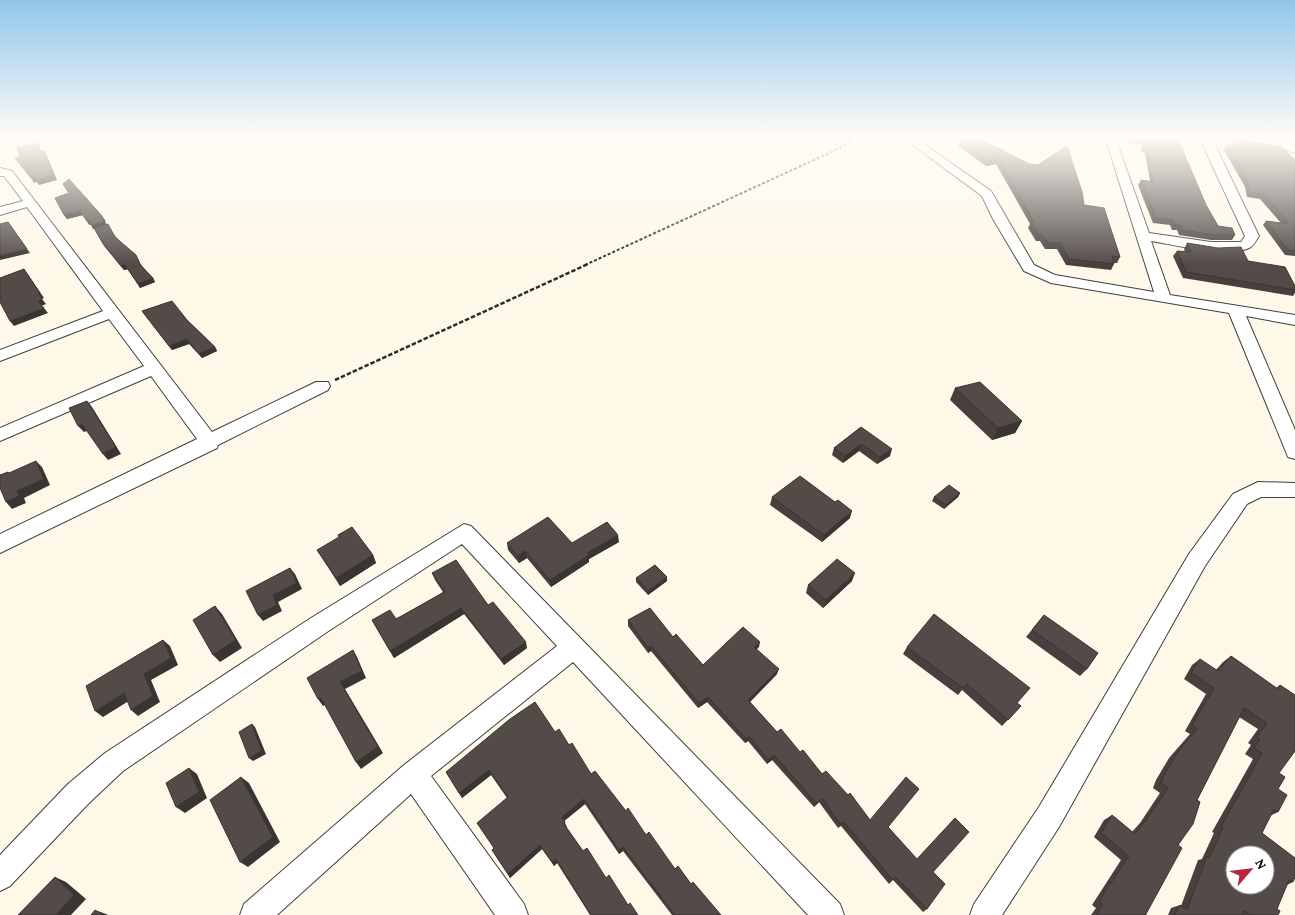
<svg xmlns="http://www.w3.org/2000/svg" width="1295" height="915" font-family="'Crimson Pro',serif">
<rect width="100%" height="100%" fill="#fef8e9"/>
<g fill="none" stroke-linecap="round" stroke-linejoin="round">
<g stroke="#3e3e3e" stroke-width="2">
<path id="minor" d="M902,137h12l77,54 43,74 21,10 99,17 -49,-155h10l34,96 62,9h30l4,-6 -45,-97 11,-2 48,99c-3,4 -5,10 -10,12 -23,10 -73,-3 -98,-7l19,54 125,20v10l-49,-9 49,114v29l-7,-2 -2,-5 -57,-139 -178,-30 -27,-12 -31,-52 -11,-23z
M1218,137c22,0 57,-1 77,9v7l-11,-4 -61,-9z
M0,168l12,3 200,261 104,-50h12l2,4 -2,4 -110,55 -1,3 -217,105v-19l197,-95 -46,-63 -151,65v-13l144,-62 -35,-47 -109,42v-11l103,-39 -76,-104 -27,8v-8l23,-6 -19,-25h-4z
M1258,482l37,1v14h-34l-14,7 -42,62 -146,261 -57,88h-32l4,-11 65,-97 150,-253 44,-60z
M464,524l7,2 369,378 4,11h-36l-235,-253 -142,114 93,128 4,11h-33l-84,-121 -134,121h-37l4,-11 160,-139 153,-119 -95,-102 -135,88 -204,139 -35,33 -78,82 -10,5v-36l68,-71 37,-31 206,-135z"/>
</g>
<path stroke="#2d2d2d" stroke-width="2" stroke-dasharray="3 2" stroke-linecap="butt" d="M585,265l266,-122 -2,-6"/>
<path stroke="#2d2d2d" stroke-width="2.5" stroke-dasharray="4.5 2" stroke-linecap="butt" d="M335,380l253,-116"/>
<use href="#minor" fill="#fff" fill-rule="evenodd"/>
</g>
<path fill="#47403e" d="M1128,137h49l29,68 12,21 17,9 -3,5h-21l-32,-5 -2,-5h-5l-2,-5 -17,-2 -15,-38 3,-5 9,1 -5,-28 -4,-1 1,-7 -14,-2z
M979,138l105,67 36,52 -3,6h-3v1l-3,6 -45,-5 -9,-16h-12l-5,-8h-4l-8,-13 2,-4 -34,-60 -10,2 -28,-20 2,-5z
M1235,139l60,21v96l-10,-1 -22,-30 3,-4 15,2 -21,-24 -13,-2 -2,-10 -21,-37 3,-5 7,1 -1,-3z
M69,194l36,26 1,5 10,12 37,41 2,4 -15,6 -12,-19 -4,1 -20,-24 -9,-17h-2l-2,-5 -2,1 -6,-10 -16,4 -3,-4z
M1187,243l61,18 47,25v7l-2,3 -110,-18 -10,-22 4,-5 8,1 -1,-3z
M142,311l45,9 28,27 2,4 -15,7 -13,-14 -17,6z
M955,388l67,33 -7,12 -23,7 -42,-40z
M861,427l29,29 -13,8 -18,-13 -16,12 -11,-8 2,-7z
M960,493l-2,4 -14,12 -12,-8 2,-4z
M772,497l78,21 -28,24 -52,-37z
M619,542l-30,17v3l-38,25 -24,-29 -8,5 -11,-13 -1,-7h65z
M317,550l56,5 3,8 -36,23z
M432,573l56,32 39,43 -23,17 -40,-51 -70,44 -22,-38 24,-1 47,-27 -8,-12z
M667,577v4l-19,14 -12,-13v-4z
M852,581l-29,27 -17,-15 2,-8z
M1044,615l43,54 -7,7 -54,-39z
M628,620l45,17 30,28 56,-18 -3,2 21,25 -27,28 27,30 23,20 70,68 18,7 28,32 17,13 -6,37 -4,3 -30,-32 -4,4 -48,-58 -3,2 -19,-26 -5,5 -42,-47 -5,4 -19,-23 -3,2 -38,-41 -9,6 -47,-57 -3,2 -20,-27z
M907,647l110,56 4,3 -19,20 -40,-36 -4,5 -55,-41z
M1231,656l45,32 4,-3 -1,88 -1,16v23l-8,4 -8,17 31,49 -6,3 -10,24 1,6h-110l3,-7 9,-3 1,1 17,-46 4,-1 12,-26 -2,-1 41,-73 -8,-5 6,-9 -3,-2 10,-14 -19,-12 -42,83 -19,45 -32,69v1h-55l5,-7 -4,-3 29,-45 -27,-23 10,-17 8,-5 20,17 8,-9 20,-30 -7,-5 3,-8 13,-22 21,-24 -5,-3 21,-37 -22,-15 8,-14 8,-6 16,11 7,-8z
M555,732l14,13 22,29 35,37 49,58 16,15 30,31h-49l-49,-64 -4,3 -34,-50 -21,17 3,6h-1l17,24 23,27 22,27 10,10h-48l-33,-52 -3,3 -12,-17 -32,29 -18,-28 2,-2 13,-50 -16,-23 -29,23 -16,-26z"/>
<path fill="#3a3432" d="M44,151l3,5 10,24 -18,5 -2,-3 -3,1 -3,-5z
M998,158l-2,6 -10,2 2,-6z
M80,211l3,4 -16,4 -3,-4z
M102,216l3,4 1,6 -13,3 -2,-4z
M11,226l19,27 -30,7v-4z
M125,265l3,4 -4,1 -3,-4z
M28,275l16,23 -2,1 -4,-5z
M153,278l2,4 -15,6 -2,-4z
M42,299l4,5 -5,2 -3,-5z
M44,308l4,5 -34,13 -4,-5z
M187,339l2,5 -17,6 -3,-4z
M215,347l2,4 -15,7 -3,-4z
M87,401l5,6 29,47 -13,6 -5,-6z
M1022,421l-7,12 -23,7 6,-12z
M82,424l5,7 -3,1 -6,-6z
M861,444l-2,7 -16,12 2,-7z
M892,449l-2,7 -13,8 3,-7z
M36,461l6,6 8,18 -26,13 2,5 -14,6 -6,-7 11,-11z
M960,493l-2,4 -14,12 2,-4z
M852,511l-2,7 -28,24 2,-7z
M618,535l1,7 -30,17v3l-38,25 -1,-7 37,-27z
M525,551l2,7 -8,5 -1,-7z
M373,555l3,8 -36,23 -4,-8z
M290,568l5,6 7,15 -24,13 4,9 -19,10 -5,-6 15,-20z
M855,573l-3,8 -29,27 3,-8z
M667,577v4l-19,14v-4z
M215,606l7,8 20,34 -22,14 -7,-7z
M461,608l3,6 -70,44 -4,-7z
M163,640l7,6 8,19 -27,15 9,22 -22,14 -7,-6 13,-36z
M526,642l1,6 -23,17 -3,-6z
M760,642l-1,5 -6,6 1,-6z
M651,646v5l-3,2v-5z
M353,650l4,7 9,21 -21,11 38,64 -22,16 -5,-7 -16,-80z
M779,669l-2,5 -30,31 1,-5z
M124,693l8,6 -29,18 -8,-6z
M708,697l-1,5 -9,6 1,-5z
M321,698l5,6 -3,2 -5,-7z
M252,724l3,3 11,27 -13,7 -4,-3z
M749,736l-1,5 -3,2 1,-4z
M774,755l-2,5 -5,4 1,-4z
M189,768l8,6 10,24 -22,15 -9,-6z
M489,770l2,5 -29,23 -3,-5z
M241,777l8,6 31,59 -32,25 -8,-5z
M822,798l-3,4 -5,5 2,-4z
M584,799l1,5 -22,18 -1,-5z
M540,845l2,4 -32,29 -2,-4z
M623,847v4l-4,3v-4z
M556,859l1,4 -3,3 -2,-4z
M55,877l11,5 20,17 -15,16h-15z
M95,910l11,4 2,1h-5z"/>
<path fill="#534b48" stroke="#3a3432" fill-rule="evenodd" d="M1131,137h46l29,68 12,21 14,2 3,7h-21l-32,-5 -2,-5h-5l-2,-5 -17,-2 -15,-38 12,2 -6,-34h-4l1,-8 -13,-2z
M979,138l50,26 9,1 29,-19 15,46 2,13 20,3 16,49 -8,-1 2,8 -45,-5 -9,-16h-12l-6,-8h-3l-8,-13h3l-36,-64 -10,2 -28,-19z
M1235,139l47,8 13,13v91l-7,-1 -22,-29 23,3 -25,-30 -14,-2 -2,-10 -21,-37 11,2z
M38,143l3,9 3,-1 10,24 -18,5 -2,-3 -3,1 -16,-20 5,-1 -3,-9z
M69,179l33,37 2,6 -13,3 -2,-5 -2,1 -7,-10 -16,4 -9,-17 14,-5 -6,-9z
M8,222l19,27 -27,7v-32z
M108,224l7,13 21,18 5,11 12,12 -15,6 -13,-19 -4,1 -19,-24 -8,-14z
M1187,243l31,5 23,-1 7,14 37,6 10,19v4l-109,-18 -9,-21 14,1z
M24,269l16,24 -2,1 4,5 -4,2 6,7 -34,13 -10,-19v-24z
M172,301l15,19 28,27 -16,7 -12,-15 -18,7 -27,-35z
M980,382l42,39 -24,7 -43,-40z
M87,401l29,46 -13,7 -21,-30 -4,2 -9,-18z
M861,427l31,22 -12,8 -19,-13 -16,12 -11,-8z
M36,461l8,18 -27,12 2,5 -13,6 -6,-14v-13l8,-3 1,1z
M800,476l35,26 3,-2 14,11 -28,24 -52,-38z
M949,485l11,8 -14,12 -12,-8z
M548,517l24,26 35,-21 11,13 -31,18 2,2 -39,25 -25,-29 -7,5 -11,-13z
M352,527l21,28 -37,23 -19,-28 22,-13 -1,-2z
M837,559l18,14 -29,27 -18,-15z
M456,560l32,45 5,-3 33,40 -25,17 -40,-51 -71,43 -18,-31 18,-10 6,9 49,-27 -13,-19z
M655,565l12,12 -19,14 -12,-13z
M290,568l7,15 -24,12 4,10 -19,10 -12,-24z
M215,606l21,34 -23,15 -20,-35z
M650,608l23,29 3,-3 27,31 40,-38 17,15 -6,5 25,22 -31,31 29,32 4,-3 19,23 3,-2 19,24 4,-3 22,24 2,-2 20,27 36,-43 13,12 -31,38 29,32 38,-41 14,14 -36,40 12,12 -18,25 -31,-32 -3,3 -49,-58 -4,2 -18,-26 -6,5 -42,-48 -6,5 -19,-24 -3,3 -38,-42 -9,6 -48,-57 -3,2 -20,-28z
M934,614l96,74 -13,15 4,3 -13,14 -41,-36 -4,4 -56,-41z
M1044,615l54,38 -11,16 -55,-39z
M163,640l8,18 -27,16 9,22 -22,14 -7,-17 -29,18 -9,-25z
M353,650l9,21 -22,11 38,65 -22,15 -35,-64 -3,1 -11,-21z
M1231,656l47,33 2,-4 15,10v52l-1,1 1,3 -16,22 6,4 -7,12 9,6 -9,17 -4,-3 -12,24 33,25v19l-2,5 -4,-2 -12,29 3,2 -2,4h-27l-7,-5 -1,5h-68l5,-10 7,5 20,-54 2,2 14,-30 -2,-1 41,-74 -8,-5 6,-9 -3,-2 10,-14 -23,-15 -47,92 3,2 -7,22 -15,21 4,3 -36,66v1h-49l6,-10 -4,-4 30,-45 -28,-23 11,-18 23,19 12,-15 21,-31 -7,-5 3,-8 13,-22 20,-24 -5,-4 22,-37 -23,-15 9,-14 18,12zM1235,855h30v30h-30z
M535,702l20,30 4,-3 10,16 3,-2 19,31 4,-3 31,40 2,-3 18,27 3,-3 26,37 3,-3 13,18 2,-2 28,33h-46l-52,-68 -4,3 -35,-51 -22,18 3,5 -1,2 19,27 4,-3 19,30 3,-3 19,30 2,-2 8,12h-47l-35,-56 -4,3 -12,-17 -32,29 -16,-24 2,-2 -17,-25 31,-26 -19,-27 -30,23 -13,-21 64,-53z
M252,724l10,27 -13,7 -10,-26z
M189,768l10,24 -23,15 -10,-24z
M241,777l32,60 -33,25 -30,-62z
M55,877l19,18 -18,20h-38z
M95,910l8,5h-12z"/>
<linearGradient id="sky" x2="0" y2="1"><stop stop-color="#91c6ec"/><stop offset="0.52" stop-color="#fffcf5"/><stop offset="1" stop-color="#fffcf5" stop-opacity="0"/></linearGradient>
<rect width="1295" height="265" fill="url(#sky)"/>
<g transform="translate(1250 870) rotate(62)"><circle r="24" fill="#ffffff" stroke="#9d9d9d"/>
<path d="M0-4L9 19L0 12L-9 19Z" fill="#b4293d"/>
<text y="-8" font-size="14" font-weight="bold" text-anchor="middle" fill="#0b0b0b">N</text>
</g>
</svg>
